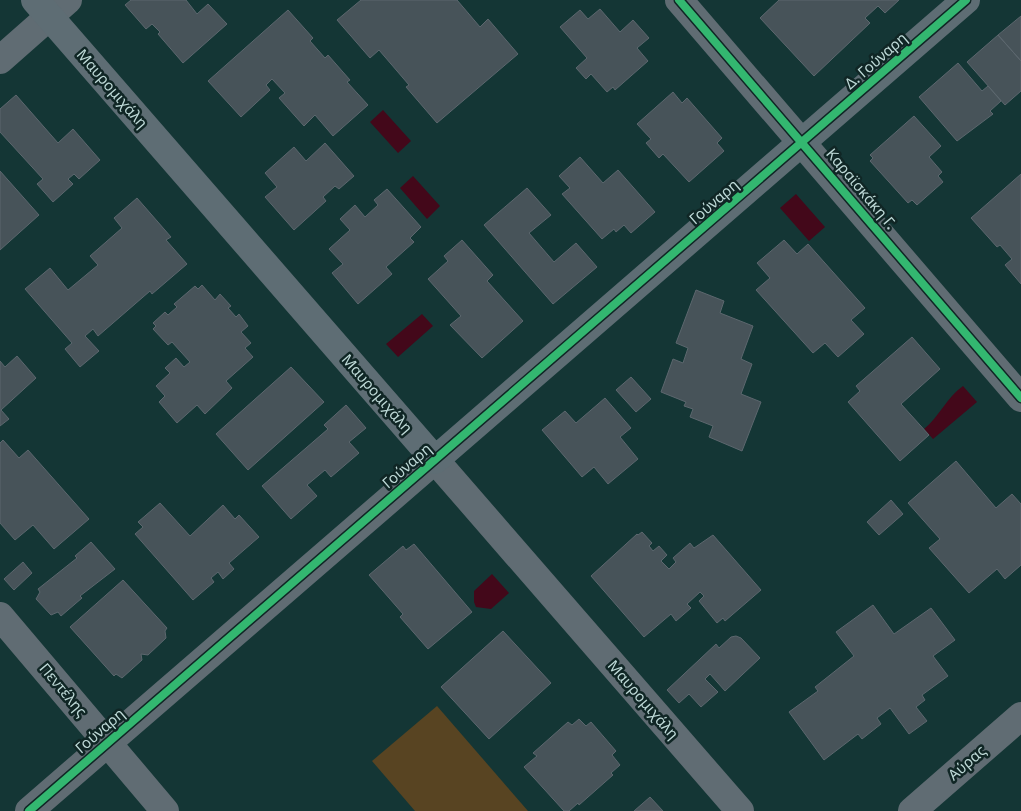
<svg xmlns="http://www.w3.org/2000/svg" width="1021" height="811" font-family="'Noto Sans',sans-serif">
<rect width="100%" height="100%" fill="#143635"/>
<path fill="#584422" d="M437,706l91,105h-113l-43,-50z"/>
<path fill="#43081a" d="M383,110l28,31 -13,12 -28,-31z
M413,176l27,30 -13,13 -27,-31z
M796,194l29,33 -16,14 -29,-33z
M422,314l11,12 -35,31 -12,-13z
M963,386l14,16 -44,37 -9,-10c16,-13 22,-31 39,-43z
M492,574l17,19 -18,16 -15,-2 -2,-5v-11z"/>
<path fill="#475359" stroke="#5c676e" d="M131,0h55l11,14 11,-10 19,20 -44,39 -25,-29 2,-2 -8,-8 -6,5 -21,-24z
M361,0h96l23,27 8,-8 30,35 -81,69 -31,-36 3,-2 -30,-35 -9,8 -33,-38z
M779,0h120l-14,13 -7,-7 -13,12 5,5 -56,53 -54,-58z
M600,9l20,23 13,-12 16,18 -12,10 11,13 -33,29 -2,-3 -6,5 -16,-18 -5,5 -10,-11 11,-10 -27,-31 20,-17 8,9z
M288,10l25,28 -3,3 15,17 3,-3 22,25 -3,2 21,23 -35,31 -18,-21 -11,11 -25,-28 6,-5 -13,-14 -6,6 4,5 -29,27 -33,-36z
M1021,16v45l-23,-26z
M998,35l23,26v30l-16,14 -38,-43z
M958,63l24,28 6,-5 13,15 -11,10 3,3 -36,27 -38,-44z
M673,92l9,11 5,-5 35,40 -5,5 7,8 -35,31 -26,-28 -4,4 -13,-15 5,-4 -14,-15z
M16,95l42,48 15,-14 27,31 -21,19 -5,-5 -6,5 5,5 -20,18 -16,-18 6,-5 -43,-47v-23z
M914,116l27,30 -12,11 13,15 -4,4 5,6 -26,23 -5,-5 -4,3 -38,-42 3,-3 -3,-3z
M325,143l29,33 -15,13 -4,-3 -12,11 3,4 -32,29 -29,-33 12,-10 -12,-14 29,-26 12,14z
M580,157l23,26 15,-13 37,42 -24,21 -7,-8 -8,7 -2,-3 -12,10 -40,-45 8,-6 -11,-12z
M0,171l39,44 -39,35z
M1021,174v110l-16,-19 7,-6 -12,-14 -3,2 -26,-29z
M527,188l24,27 -22,18 25,29 22,-19 21,24 -44,37 -69,-79z
M387,189l34,38 -11,11 4,4 -28,25 6,7 -34,30 -26,-31 11,-9 -14,-15 21,-19 -10,-11 15,-14 10,12 13,-12 -4,-5z
M137,198l34,39 -5,3 21,24 -35,30 -2,-3 -52,45 -5,-7 -8,7 14,15 -19,16 -15,-18 7,-6 -47,-54 25,-21 18,22 30,-25 -8,-9 32,-28 -8,-10z
M462,240l31,35 -6,6 36,40 -41,37 -32,-33 11,-9 -33,-37 20,-18 -4,-5z
M784,240l13,14 11,-10 57,64 -14,12 13,14 -26,23 -13,-14 -12,10 -57,-63 14,-12 -13,-15z
M202,285l13,15 5,-6 11,12 -3,2 8,9 3,-3 9,12 -7,6 10,11 -6,5 8,9 -27,24 6,7 -27,26 -8,-9 -20,18 -18,-21 6,-6 -9,-10 14,-13 -5,-5 11,-10 8,9 6,-5 -18,-20 -4,3 -15,-16 3,-3 -3,-3 12,-11 3,3 9,-8 -3,-3 21,-18 3,3z
M696,290l28,11 -4,12 33,13 -12,33 11,5 -11,30 20,8 -19,49 -33,-14 4,-11 -23,-9 3,-8 -9,-3 2,-4 -25,-10 12,-33 10,4 5,-15 -12,-5z
M912,337l28,32 -39,35 28,31 -29,26 -52,-59 12,-11 -4,-5z
M17,356l19,22 -35,32 8,9 -9,7v-65l5,6z
M291,367l33,35 -76,68 -32,-36z
M631,377l20,22 -15,13 -20,-22z
M605,398l26,30 -11,9 18,22 -30,25 -14,-17 -12,10 -40,-47 23,-19 11,12z
M346,405l20,23 -17,14 10,11 -28,24 -6,-7 -18,15 10,11 -26,23 -29,-33 66,-57 -4,-4z
M3,440l16,18 9,-8 61,69 -35,30 -21,-24 -18,15 -15,-17v-80z
M956,461l40,47 16,-14 9,10v61l-16,14 -8,-10 -28,24 -40,-45 11,-9 -32,-36z
M891,500l12,14 -24,21 -12,-13z
M160,503l30,33 33,-31 12,14 4,-4 20,22 -30,26 5,6 -11,10 -5,-7 -7,6 3,4 -21,18 -58,-66 8,-7 -5,-5z
M642,532l10,11 -3,3 4,5 6,-5 8,9 -6,6 8,8 7,-7 -3,-4 17,-15 4,5 19,-13 48,55 -36,31 -2,-3 -6,5 -18,-22 5,-5 -4,-4 -13,12 4,4 -15,13 -5,-7 -27,23 -53,-61 46,-42 1,1z
M91,542l24,27 -35,27 2,2 -21,18 -3,-4 -7,3 -15,-16 4,-7 -2,-3 39,-31 -2,-2z
M414,544l58,68 -44,37 -28,-32 3,-3 -34,-39 34,-29 3,4z
M23,562l9,11 -18,17 -10,-11z
M123,580l44,48 -2,3 1,7 -18,17 -7,-1 1,6 -20,18 -6,-4 -2,2 -44,-49z
M873,605l21,29 37,-26 24,32 -22,16 15,20 -26,19 3,5 -9,7 11,14 -18,13 -19,-26 -13,10 4,6 -19,15 -4,-5 -34,26 -35,-48 29,-21 -3,-4 39,-31 -18,-24z
M503,631l48,52 -62,56 -48,-52z
M736,636l5,2 19,20 -35,33 -15,-17 -5,5 13,13 -17,15 -12,-13 -10,9 -12,-13 49,-46 3,4 12,-11z
M579,719l7,7 5,-4 25,29 -4,4 8,10 -9,8 2,2 -34,30 -1,-2 -9,8h-5l-40,-44 13,-11 -4,-3 35,-31 4,3z
M650,797l13,14h-29z"/>
<g fill="none" stroke-linecap="round" stroke-linejoin="round">
<path stroke="#606c73" stroke-width="28" d="M679,0l342,398
M0,60l68,-60
M0,616l165,195
M29,811l406,-351 305,351
M912,811l109,-95"/>
<path stroke="#5e6d74" stroke-width="28" d="M35,0l400,460 531,-460"/>
<g stroke="#102625" stroke-width="11">
<path id="cycleway" d="M679,0l342,398
M29,811l937,-811"/>
</g>
<use href="#cycleway" stroke="#33b770" stroke-width="8"/>
</g>
<g text-anchor="middle" stroke-width="5" stroke-linejoin="round" paint-order="stroke">
<g font-size="15" fill="#bdd8d6" stroke="#102625">
<text transform="translate(876 61) rotate(-41)" y="5">Δ. Γούναρη</text>
<text transform="translate(112 89) rotate(49)" y="5">Μαυρομιχάλη</text>
<text transform="translate(861 189) rotate(50)" y="5">Καραϊσκάκη Γ.</text>
<text transform="translate(714 202) rotate(-41)" y="5">Γούναρη</text>
<text transform="translate(377 394) rotate(49)" y="5">Μαυρομιχάλη</text>
<text transform="translate(407 466) rotate(-41)" y="5">Γούναρη</text>
<text transform="translate(63 690) rotate(50)" y="5">Πεντέλης</text>
<text transform="translate(643 700) rotate(49)" y="5">Μαυρομιχάλη</text>
<text transform="translate(100 731) rotate(-41)" y="5">Γούναρη</text>
<text transform="translate(967 763) rotate(-41)" y="5">Αύρας</text>
</g>
</g>
</svg>
